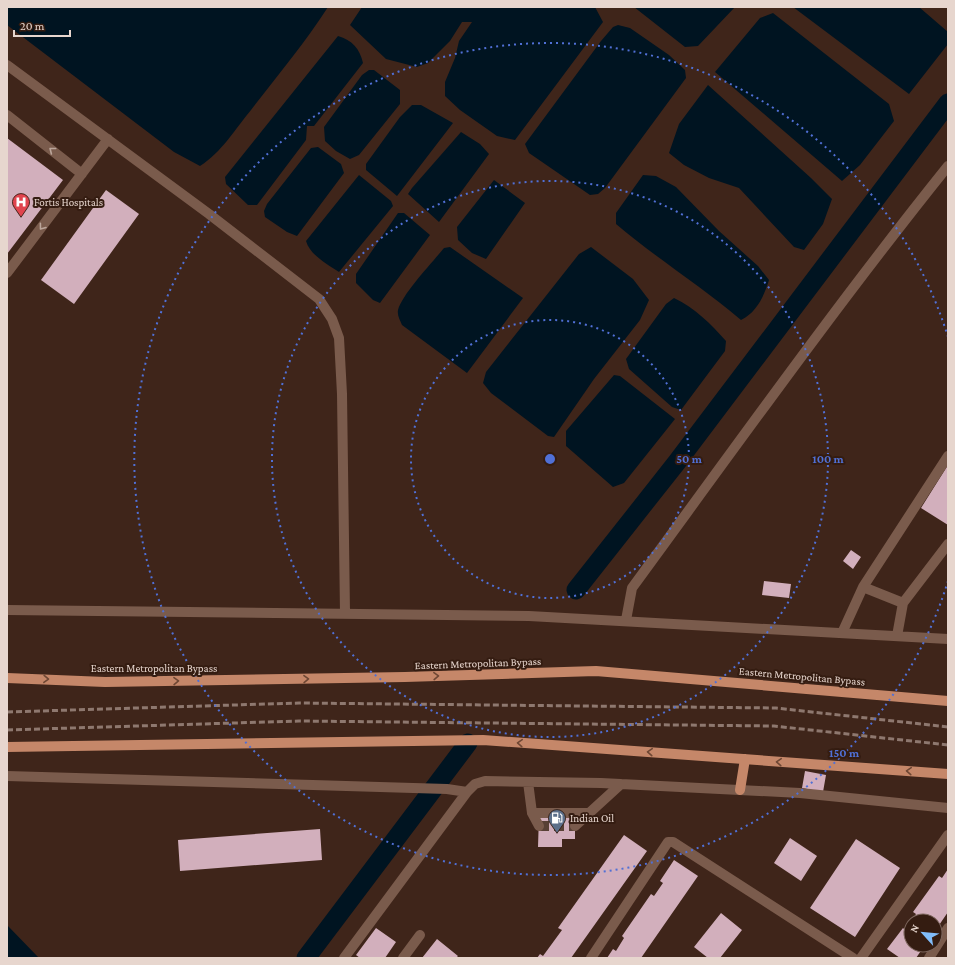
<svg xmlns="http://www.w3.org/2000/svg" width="955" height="965" font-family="'Crimson Pro',serif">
<rect width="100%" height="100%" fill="#3f251a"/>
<path fill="#001421" d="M7,7h321c-23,36 -51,69 -77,103 -15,18 -30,43 -51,56l-26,-14 -167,-127z
M362,7h233l8,15 -88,118 -18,-4 -37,-26 -15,-14v-14l10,-24 4,-17 13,-19h-10l-12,19 -22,22 -11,4 -31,-8 -36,-34z
M634,7h101l-37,39 -13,1z
M793,7h126l29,25v12l-39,50z
M773,13l116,91 5,17 -34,44 -18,16 -127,-109 45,-54z
M618,25l12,3 39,27 16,15 1,8 -81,110 -7,6 -8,1 -61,-42 -4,-9 76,-103 12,-14z
M338,36c14,4 22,13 25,27l-49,63h-7l-1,14 -49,65h-9l-22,-21 -1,-7z
M369,70h5l26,20v14l-41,51 -9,4 -14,-8 -11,-10 -1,-14 38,-52z
M708,85l103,93 21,21 -9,25 -19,26 -10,-3 -55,-59 -30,-10 -25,-13 -15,-12 10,-29z
M412,105h9l32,18 -56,73 -31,-26v-6l34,-47z
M461,132l19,12 9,10 -50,68 -31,-28 4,-6z
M318,147l23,17 3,9 -47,63 -10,-4 -22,-15 -1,-6 3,-7 44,-56z
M359,175l32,26 2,5 -54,66c-12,-8 -29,-17 -33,-31z
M643,175l13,1 20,11 43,44 39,35 11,14c-5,16 -12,32 -28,40 -40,-34 -85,-62 -125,-96v-11z
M494,180l31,23 -39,56 -14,-6 -14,-13 -1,-13z
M398,213h6l26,22 -50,68 -7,-3 -17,-17v-9z
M450,247l73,51 -56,75 -65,-48c-2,-5 -5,-9 -4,-15 5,-17 34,-47 46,-62z
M591,247l42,32 16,21 -9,20 -46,59 -40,58 -6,-1 -57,-43 -8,-10 3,-11 93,-118z
M674,298c21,10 37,26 52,43l-1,10 -44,59 -9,-3 -43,-38 -3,-10 40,-55z
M614,375l6,1 55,43 -51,64 -11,4 -47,-41v-15z
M7,925l32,33h-32z"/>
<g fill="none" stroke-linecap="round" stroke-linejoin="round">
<path stroke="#001421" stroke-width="19" d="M576,590l101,-128 271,-359
M306,958l162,-215"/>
</g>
<path fill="#d2afbc" d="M7,138l56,42 -56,74z
M106,190l33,24 -65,90 -33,-24z
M948,465v60l-27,-17z
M851,550l10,7 -8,12 -10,-8z
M764,581l27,3 -2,14 -27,-3z
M805,771l21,4 -3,17 -21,-4z
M539,815h36v24h-13v8h-24z
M320,829l2,31 -142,11 -2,-31z
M624,835l23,16 -76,107h-34l3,-4 3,2 19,-26 -4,-2z
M790,838l27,18 -16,25 -27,-18z
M856,839l44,29 -45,69 -45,-29z
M674,860l24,16 -57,82h-34l6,-9 3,2 8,-13 -2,-2 29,-42 3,2 9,-13 -3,-2z
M948,869v43l-13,19v-10h-24l5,-7 -3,-2 26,-36 3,2z
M721,913l21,17 -22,28h-12l-14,-11z
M911,921v24h14l-9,13h-16l-13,-9 16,-21 2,2z
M376,928l20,14 -11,16h-25l-4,-3z
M437,939l21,17 -2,2h-34z"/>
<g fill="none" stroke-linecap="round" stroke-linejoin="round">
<path stroke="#584035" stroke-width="10" stroke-dasharray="10 5" stroke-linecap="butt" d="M539,826h36"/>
<path stroke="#7a5b4c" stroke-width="10" d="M7,65l202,149 110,85 13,20 7,19 3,56 3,219
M7,115l75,59
M7,273l101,-134
M903,603l-40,-16 85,-131
M7,610l522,6 419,23
M626,620l6,-32c104,-142 206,-285 316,-422
M842,633l21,-46
M897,636l6,-33 45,-59
M7,776l440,13 20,3
M528,782l4,31 7,13
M532,813h57
M575,826l46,-42
M344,958l123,-166 8,-8 10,-3 116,2 199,10 148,15
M403,958l17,-23
M591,958l77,-116h5l180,116
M861,958l87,-123
M929,958l19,-30"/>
<path stroke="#c58769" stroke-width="10" d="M7,678l98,4 300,-5 191,-6 352,30
M7,747l476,-7 465,34
M740,790l5,-31"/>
<path stroke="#8e786f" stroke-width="3" stroke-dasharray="6 3" stroke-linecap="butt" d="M7,712l292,-9 477,5 172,19
M7,730l292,-9 475,5 174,19"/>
</g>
<defs><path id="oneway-chevron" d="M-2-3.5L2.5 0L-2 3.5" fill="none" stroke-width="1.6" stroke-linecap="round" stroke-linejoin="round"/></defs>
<g stroke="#bba59a">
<use href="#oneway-chevron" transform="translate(52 150) rotate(-142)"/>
<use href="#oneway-chevron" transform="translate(42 227) rotate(127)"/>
</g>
<g stroke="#6e4734">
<use href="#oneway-chevron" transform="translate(436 676) rotate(-2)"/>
<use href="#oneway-chevron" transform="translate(46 679) rotate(2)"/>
<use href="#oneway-chevron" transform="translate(306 679) rotate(-1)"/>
<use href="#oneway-chevron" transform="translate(176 681) rotate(-1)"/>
<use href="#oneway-chevron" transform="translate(520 743) rotate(-176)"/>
<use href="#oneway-chevron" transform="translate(650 752) rotate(-176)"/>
<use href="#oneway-chevron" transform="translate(779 762) rotate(-176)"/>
<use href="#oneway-chevron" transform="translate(909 771) rotate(-176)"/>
</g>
<g fill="none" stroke="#5070d6" stroke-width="2" stroke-dasharray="2 4">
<circle cx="550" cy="459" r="139"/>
<circle cx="550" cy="459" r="278"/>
<path d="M948 581A416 416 0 1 1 948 337"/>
</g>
<defs>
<g id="hospital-pin" transform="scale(0.9)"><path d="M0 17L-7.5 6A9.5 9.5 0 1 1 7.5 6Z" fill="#e0444e" stroke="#341c11"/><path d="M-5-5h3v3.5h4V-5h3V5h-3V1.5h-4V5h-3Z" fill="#fff"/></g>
<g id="fuel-pin" transform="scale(0.9)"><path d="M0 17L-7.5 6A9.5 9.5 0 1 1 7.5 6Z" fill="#5c6f8a" stroke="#341c11"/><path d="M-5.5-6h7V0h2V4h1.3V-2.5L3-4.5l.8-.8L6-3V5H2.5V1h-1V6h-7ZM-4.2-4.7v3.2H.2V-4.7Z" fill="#fff"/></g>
</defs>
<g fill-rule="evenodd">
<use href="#hospital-pin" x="21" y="202"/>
<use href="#fuel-pin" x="557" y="818"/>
</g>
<g text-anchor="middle" stroke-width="4" stroke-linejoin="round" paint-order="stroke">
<g font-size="11" fill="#e7d6ce" stroke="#341c11" text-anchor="start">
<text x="34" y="206">Fortis Hospitals</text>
<text x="570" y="822">Indian Oil</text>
</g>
<g font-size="11" fill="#e7d6ce" stroke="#341c11">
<text transform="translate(478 663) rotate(-2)" y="4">Eastern Metropolitan Bypass</text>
<text x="154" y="672">Eastern Metropolitan Bypass</text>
<text transform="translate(802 676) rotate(5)" y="4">Eastern Metropolitan Bypass</text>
</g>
</g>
<circle cx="550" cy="459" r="6" fill="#5070d6" stroke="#341c11" stroke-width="2"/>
<g font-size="12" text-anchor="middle" font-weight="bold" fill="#5070d6" stroke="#341c11" stroke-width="4" stroke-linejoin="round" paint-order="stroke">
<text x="689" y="463">50 m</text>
<text x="828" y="463">100 m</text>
<text x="844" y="757">150 m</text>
</g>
<rect width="955" height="965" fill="none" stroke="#e7d6ce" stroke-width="16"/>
<g transform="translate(923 933) rotate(297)"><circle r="19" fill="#341c11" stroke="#7c665d"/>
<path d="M0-3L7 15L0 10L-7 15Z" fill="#81bdfa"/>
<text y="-6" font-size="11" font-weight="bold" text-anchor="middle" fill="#e7d6ce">N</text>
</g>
<path d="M14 30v6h56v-6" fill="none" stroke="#e7d6ce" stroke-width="2"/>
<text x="20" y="30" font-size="12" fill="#e7d6ce" stroke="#341c11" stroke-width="3" paint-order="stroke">20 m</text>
</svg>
